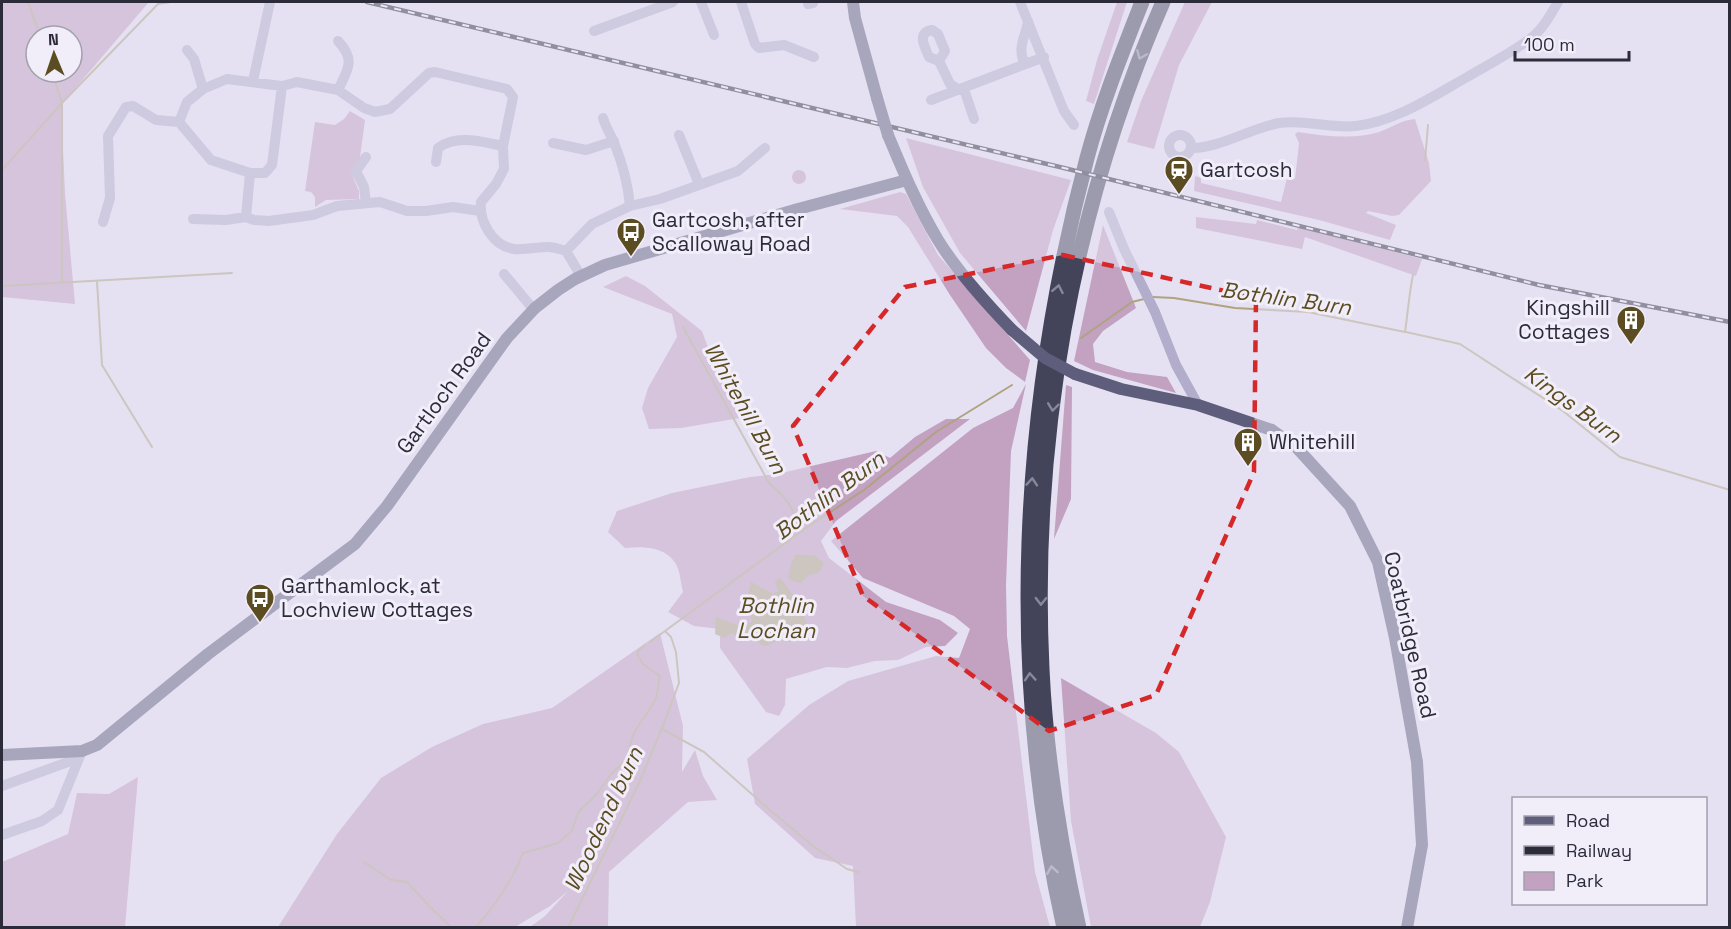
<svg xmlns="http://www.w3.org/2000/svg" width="1731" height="929" font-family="'Space Grotesk',sans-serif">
<rect width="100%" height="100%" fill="#e5e1f3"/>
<path fill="#c2a1c1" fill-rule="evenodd" d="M2,2h147l-88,103 4,88 10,111 -73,-7zM36,36h36v36h-36z
M1117,2h10l-33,102 -8,-3 11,-41z
M1185,2h27l-33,63 -25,84 -27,-7 14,-41z
M350,111l15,9 -5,37 -7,20 6,14v8l-33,1 -11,7v-10l-4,-5 -6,-1 10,-69 20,3 9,-6z
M1415,119l14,44 2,18 -32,34 -7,1 -24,-5 -2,2 30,12 -6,15 -71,-20 -125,-29 1,-15 6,2v5l80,19 7,-28 7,5 4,-36 -4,-9 3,-2c27,4 55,8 81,0 14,-5 22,-12 36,-13z
M906,138l165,42 -18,50 -27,101 -66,-78 -37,-66z
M792 177a7 7 0 1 1 14 0a7 7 0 1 1-14 0Z
M900,192l6,2 32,61 92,105 -5,22 -19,-14 -20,-20 -36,-53 -42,-68 -11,-11 -57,-7z
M1196,217l60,7 1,-4 40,10 1,-3 124,32 -6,17 -111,-39 -3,12 -106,-21z
M1103,225l33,83 -33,23 -10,13 2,18 32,10 40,5 9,16 -83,-23 -19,-9z
M626,276l19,10 57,45 13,36 25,51 -59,10 -32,1 -7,-21 6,-20 29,-51 -5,-23 -69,-27z
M1026,384l-15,67 -5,134 1,51 28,236 15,55h-194l-3,-61 -38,-8 -60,-54 -8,-45 62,-54 39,-24 88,-25 23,2 11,-29 -16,-13 -91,-38 -32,-37 142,-113 40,-20z
M1066,385l6,2 -1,112 -17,40z
M946,419h24l-134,102 -15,20 8,17 57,44 54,18 18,13 -13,13 -19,1 -28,13 -23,1 -28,7 -20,-1 -41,12 -1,26 -6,11 -13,-4 -46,-64v-19l-26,-3 -26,-14 15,-20c-2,-8 -3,-21 -7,-28 -11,-18 -33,-18 -51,-16l-17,-16 9,-21 55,-18 78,-16 27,-3 99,-23 14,7 25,-21z
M660,633l23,93 -1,46 13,-22 8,26 14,24 -29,2 -79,70 -1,55h-78l15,-11 23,-25 -18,15 -35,21h-237l59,-93 44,-56 51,-31 51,-23 69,-16z
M1061,678l95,55 23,19 47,85 -16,65 -10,25h-109l-20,-106z
M138,777l-13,150h-123v-65l66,-28 9,-41 32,1z"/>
<path fill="#afa380" d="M795,555h19l10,8 -5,10 -10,2 -8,8 -8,-2 -5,-3 2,-11z
M780,578c12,14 28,38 29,58 -11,6 -19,7 -31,4 -19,12 -13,3 -27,-1 -8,-2 -12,-1 -19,-6l-8,5 -9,-4 1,-17 24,9 12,-4 -5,-21 4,-19 22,12 5,-3 -3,-10z"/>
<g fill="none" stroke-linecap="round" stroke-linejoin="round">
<path stroke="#afa380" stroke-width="2" d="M28,2l12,34
M52,72l10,31v179
M1425,161l3,-36
M2,170l60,-67 96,-99 13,-2
M97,281l5,84 50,82
M2,286l230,-13
M1153,297l21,1 61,10 73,4 97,20c3,-20 4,-38 8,-57
M683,327l86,156c8,7 18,16 23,26 5,10 0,11 11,21
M1406,332l54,12 103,67 57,46 110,33
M1081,338l51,-36 12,-3
M650,642l153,-112 61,-40 72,-58 76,-47
M662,729l42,23 66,58 43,36 34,23 11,3
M364,862l27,18 16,2 24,26 21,20
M475,928c21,-23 37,-47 48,-75l35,-10 13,-11 8,-21 17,-16 17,-23 16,-14c0,-26 12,-34 24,-54 5,-8 5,-19 7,-28l-17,-12 -5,-8v-5l7,-6
M568,928l72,-147 24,-58 15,-40 -3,-31 -5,-15 -5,-5"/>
<path stroke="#b1adcb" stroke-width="10" d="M701,2l13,33
M741,2l14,42 4,4 25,-3 30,12
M1020,2l44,109 10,14
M808,4l5,-1
M1028,21c-2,14 -10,25 -5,39l6,3
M594,31l79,-29
M338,41c18,19 10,28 0,49
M187,50l7,9 9,30
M939,61l6,-10 -7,-17 -6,-4c-16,3 -7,17 -3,27l10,4 11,23 9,6
M253,81l17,-79
M964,89l10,30
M931,100l113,-43
M603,118c3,10 8,17 12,27 8,20 13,39 15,61
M179,122l8,-20 16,-13 24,-10 55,7 15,-4 41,8 26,18 11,4 15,-3 39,-36 6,-1 72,17 6,8 -10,49 1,23 -8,15 -15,18c-2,20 12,44 33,47 11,1 23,-2 34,-2 6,0 12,2 18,4l15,25
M179,122l32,38 39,13h15l7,-8 10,-79
M679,135l20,49
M1169 146a11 11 0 1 1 22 0a11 11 0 1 1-22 0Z
M553,143l33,7 28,-9
M1191,148c26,1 61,-20 88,-25 25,-4 52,6 77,3 41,-5 77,-30 113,-50 20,-12 43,-23 62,-38 12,-9 20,-24 27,-36
M436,162l2,-14c19,-14 44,-6 65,-2
M366,203l-2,-16 -8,-16 10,-14
M1109,212l15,37 31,63 21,53 22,40
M246,217l4,-44
M193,219l33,1 20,-3 8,3 15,1 44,-6 24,-9 43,-4 27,9h19l27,-4 27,4
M103,222l7,-24 -2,-62 18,-29 7,-1 23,14 23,2
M566,251l26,-27 38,-18 30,-7 78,-28 27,-23
M504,274l30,36
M2,786l77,-28
M2,835l40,-14 16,-11 24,-59"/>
<path stroke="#5e5d7b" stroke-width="12" d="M853,2l2,16 22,80
M888,135c15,36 30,72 50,105 19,31 49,64 74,90
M1075,374l46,15 77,16 74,25 25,18 53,58 28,56 17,76 22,124 5,83 -15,83
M2,755l80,-4 15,-6 111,-91 147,-110 32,-38 120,-168 28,-30 23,-18 17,-11 30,-14 193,-56 109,-29"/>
<path stroke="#43435a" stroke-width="15" d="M1064,928c-57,-256 -44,-517 23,-770 14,-53 35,-105 55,-156
M1079,928c-19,-86 -33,-172 -37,-259 -11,-227 30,-460 121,-667"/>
<g stroke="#2b2b3a" stroke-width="4.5">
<path id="rail" d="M367,2l697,166 475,117 191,37"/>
</g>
<use href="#rail" stroke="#f1eefa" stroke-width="2" stroke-dasharray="7" stroke-linecap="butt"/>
<path stroke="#5e5d7b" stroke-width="12" d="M877,98l11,37
M1012,330l33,28 30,16"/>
</g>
<defs><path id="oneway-chevron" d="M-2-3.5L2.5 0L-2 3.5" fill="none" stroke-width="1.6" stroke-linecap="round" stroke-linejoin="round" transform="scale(1.5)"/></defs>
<g stroke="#89879a">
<use href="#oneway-chevron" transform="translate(1141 55) rotate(112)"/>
<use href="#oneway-chevron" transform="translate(1058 289) rotate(-79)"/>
<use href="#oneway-chevron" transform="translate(1053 407) rotate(97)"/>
<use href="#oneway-chevron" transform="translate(1032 482) rotate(-86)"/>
<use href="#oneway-chevron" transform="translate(1041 601) rotate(91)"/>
<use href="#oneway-chevron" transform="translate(1030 677) rotate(-94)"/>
<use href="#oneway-chevron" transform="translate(1052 870) rotate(-99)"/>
</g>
<path d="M0 0H1731V929H0ZM1063,255l193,43 -2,174 -98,223 -107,36 -186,-135 -70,-170 112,-139z" fill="#e5e1f3" fill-opacity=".55" fill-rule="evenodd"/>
<path fill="none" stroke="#d62828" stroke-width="4.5" stroke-dasharray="12 8" stroke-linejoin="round" d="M1063,255l193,43 -2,174 -98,223 -107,36 -186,-135 -70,-170 112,-139z"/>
<defs>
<g id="station-pin" transform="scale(1.5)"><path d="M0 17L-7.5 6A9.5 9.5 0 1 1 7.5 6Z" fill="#5b4c21" stroke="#f1eefa"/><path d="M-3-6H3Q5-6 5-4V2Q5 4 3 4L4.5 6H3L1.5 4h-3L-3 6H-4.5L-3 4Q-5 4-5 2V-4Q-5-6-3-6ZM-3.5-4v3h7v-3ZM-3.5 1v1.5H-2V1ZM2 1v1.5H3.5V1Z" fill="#fff"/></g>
<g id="bus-pin" transform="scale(1.5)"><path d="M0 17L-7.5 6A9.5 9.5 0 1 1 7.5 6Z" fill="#5b4c21" stroke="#f1eefa"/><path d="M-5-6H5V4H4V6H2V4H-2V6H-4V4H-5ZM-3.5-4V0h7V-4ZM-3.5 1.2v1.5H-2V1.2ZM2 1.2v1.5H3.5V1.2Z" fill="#fff"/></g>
<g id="building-pin" transform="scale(1.5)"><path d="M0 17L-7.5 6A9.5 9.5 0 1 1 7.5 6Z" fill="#5b4c21" stroke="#f1eefa"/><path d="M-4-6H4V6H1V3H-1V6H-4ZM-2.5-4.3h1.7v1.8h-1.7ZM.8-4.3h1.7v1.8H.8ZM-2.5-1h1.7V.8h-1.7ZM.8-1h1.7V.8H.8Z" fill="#fff"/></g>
</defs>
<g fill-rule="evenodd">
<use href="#station-pin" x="1179" y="170"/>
<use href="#bus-pin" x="631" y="232"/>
<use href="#building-pin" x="1631" y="320"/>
<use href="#building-pin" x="1248" y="442"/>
<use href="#bus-pin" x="260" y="598"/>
</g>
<g text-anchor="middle" stroke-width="6" stroke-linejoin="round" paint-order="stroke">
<g font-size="21" fill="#2b2b3a" stroke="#f1eefa" text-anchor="start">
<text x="1200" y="177">Gartcosh</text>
<text x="652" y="227">Gartcosh, after<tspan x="652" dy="24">Scalloway Road</tspan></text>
<text x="1610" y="315" text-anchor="end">Kingshill<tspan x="1610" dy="24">Cottages</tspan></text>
<text x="1269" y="449">Whitehill</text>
<text x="281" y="593">Garthamlock, at<tspan x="281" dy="24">Lochview Cottages</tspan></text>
</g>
<g font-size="21" fill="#2b2b3a" stroke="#f1eefa">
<text transform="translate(444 393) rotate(-54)" y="7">Gartloch Road</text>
<text transform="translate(1410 635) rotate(77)" y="7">Coatbridge Road</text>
</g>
<g font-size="22" font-style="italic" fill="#5b4c21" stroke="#f1eefa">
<text transform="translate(1286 298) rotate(8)" y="8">Bothlin Burn</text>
<text transform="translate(1573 404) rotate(36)" y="8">Kings Burn</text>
<text transform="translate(746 408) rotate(61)" y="8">Whitehill Burn</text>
<text transform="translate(829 495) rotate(-37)" y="8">Bothlin Burn</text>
<text x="776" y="613">Bothlin<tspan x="776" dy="25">Lochan</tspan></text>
<text transform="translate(603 819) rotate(-65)" y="8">Woodend burn</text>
</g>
</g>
<rect width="1731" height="929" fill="none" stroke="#2b2b3a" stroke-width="6"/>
<rect x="1512" y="797" width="195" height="108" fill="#f1eefa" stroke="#a2a0ad" stroke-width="1.5"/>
<rect x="1524" y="816" width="30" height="9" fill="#5e5d7b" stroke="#a2a0ad" stroke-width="1.5"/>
<text x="1566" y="827" font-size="18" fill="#2b2b3a">Road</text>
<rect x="1524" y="846" width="30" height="9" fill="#2b2b3a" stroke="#a2a0ad" stroke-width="1.5"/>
<text x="1566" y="857" font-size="18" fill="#2b2b3a">Railway</text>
<rect x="1524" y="872" width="30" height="18" fill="#c2a1c1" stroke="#a2a0ad" stroke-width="1.5"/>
<text x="1566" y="887" font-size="18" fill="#2b2b3a">Park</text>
<g transform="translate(54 54) rotate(358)"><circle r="28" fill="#f1eefa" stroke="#a2a0ad" stroke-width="1.5"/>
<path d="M0-4.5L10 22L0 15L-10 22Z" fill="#5b4c21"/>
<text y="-9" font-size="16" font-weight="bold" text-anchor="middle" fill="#2b2b3a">N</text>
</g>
<path d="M1515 51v9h114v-9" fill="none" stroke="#2b2b3a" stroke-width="3"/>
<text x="1524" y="51" font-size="18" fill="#2b2b3a" stroke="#f1eefa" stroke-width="4.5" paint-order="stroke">100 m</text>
</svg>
